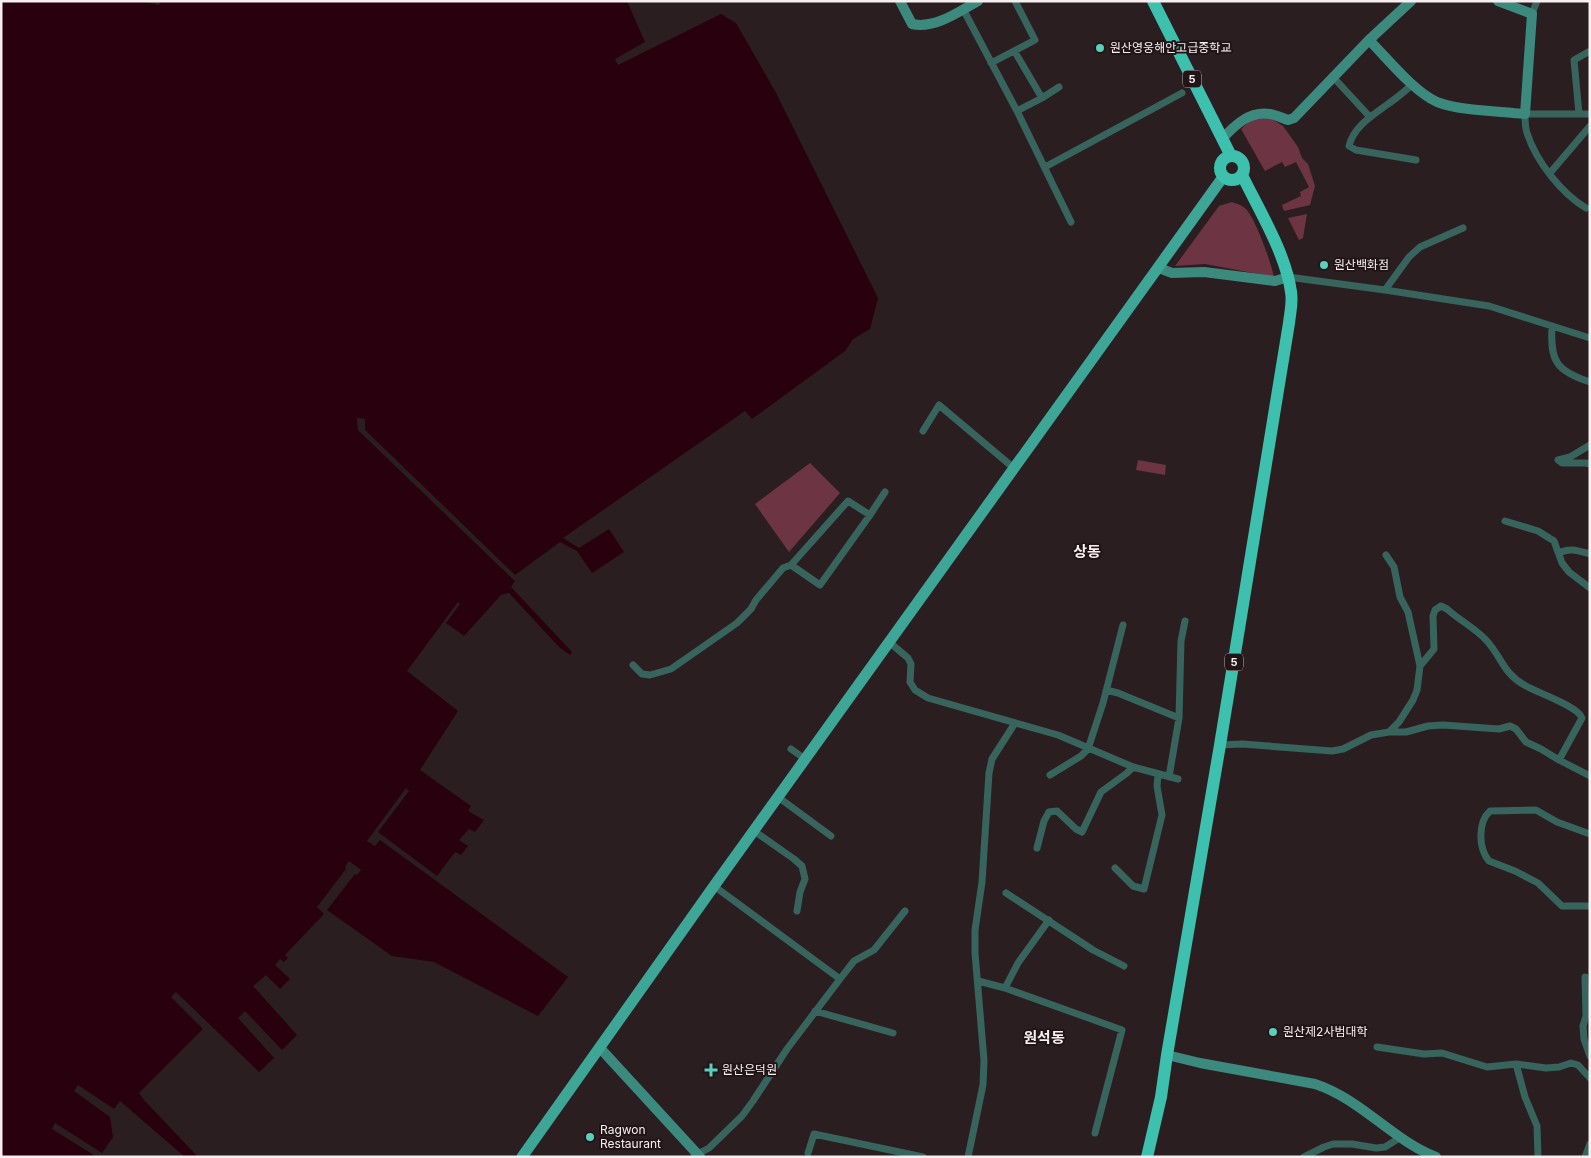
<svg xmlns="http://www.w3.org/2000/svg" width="1591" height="1158" font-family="Inter,'Noto Sans KR',sans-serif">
<rect width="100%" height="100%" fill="#2b1e20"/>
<path fill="#6d3443" d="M1266,117l8,3 9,6 15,21 4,11 6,6 7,22 -5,19 -26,6 -2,-6 19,-9 -1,-4 9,-5 -13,-25 -11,5 -3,-5 -17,9 -24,-42 12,-11z
M1232,202c5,2 10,3 14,7 10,11 25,53 28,68l-69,-13 -30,2 44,-60z
M1307,214l-4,24 -4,2 -11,-22z
M1138,460l28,5 -1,10 -29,-5z
M810,463l30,30 -51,59 -34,-48z"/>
<path fill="#29010e" d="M1,1h141l17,4 2,-4h466l18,41 -30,17 3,6 103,-51 15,9 39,68 103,207 -8,31 -17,10 -8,12 -93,68 -7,-8 -182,127 16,10 30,-19 15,23 -32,21 -15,-22 -17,-9 -45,33 -150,-145v-11l-8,-1 1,12 157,151 -4,6 61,65 -2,3 -11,-8 -50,-54 -8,2 -37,41 -18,-13 14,-19 -2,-2 -51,69 51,40 -38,59 51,36 -3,5 16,9 -9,12 -6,-3 -10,11 9,6 -7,9 -6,-3 -18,24 -59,-44 31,-41 -3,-3 -39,53 8,5 5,-6 188,137 -30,39 -104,-54 -42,-6 -65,-46 28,-36 2,1 4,-5 -12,-9 -4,6 1,2 -29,38 7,7 -39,41 3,3 -4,4 -4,-3 -5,6 15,14 -10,10 -14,-14 -13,11 44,49 -15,15 -37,-39 -7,7 36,40 -15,14 -83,-80 -5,5 32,32 -64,64 5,7 54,57h-13l-65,-56 -6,8 -36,-24 -4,6 36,26 3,20 -11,16 -47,-30 -3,6 45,28h-96z"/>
<path fill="#2b1e20" d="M357,418l8,1v11l150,145v6l-157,-151z"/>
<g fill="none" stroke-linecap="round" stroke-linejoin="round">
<path stroke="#37645c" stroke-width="7" d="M963,9l54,102 54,111
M1532,14l5,-13
M1015,52l27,46
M991,63l44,-23 -20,-39
M1334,78l35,38
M1413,84c-8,7 -16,14 -25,20 -15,11 -34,22 -39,42l7,4 60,10
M1017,111l25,-13 17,-11
M1579,114l-5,-54 16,-9
M1045,167l137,-74
M1550,173l40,-47
M1586,208c-25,-15 -50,-47 -59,-75 -2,-6 -2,-13 -2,-19h65
M1288,277l97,13 24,-33 11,-10 43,-19
M1385,290l104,16 101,32
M1552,326c-2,35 4,45 38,56
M923,431l16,-26 76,64
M1590,445l-20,12 -12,3 4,3h24l4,1
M1505,521l33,10 16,10 8,22 7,9 21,16
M1559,553c10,-6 20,-2 31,1
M1386,555l8,12 6,30 8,15 12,54
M791,565l29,20 50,-70
M889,642l19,16 3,6 -1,18 5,8 13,8 130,37 75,32 45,12
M633,665l9,9 8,1 21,-6 66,-46 14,-14 5,-9 27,-32 8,-3 57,-64 22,14 15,-23
M1106,690l12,3 61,25
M1220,745l22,-1 90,7 11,-2 28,-14 18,-3 10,-10 14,-22 4,-10 3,-24 14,-17 -1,-33 2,-6 6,-4 6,3c12,11 28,19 39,31 16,17 17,34 40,46 12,7 52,20 56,32l-23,42 -18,-11 -15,-7 -10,-13 -6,-3 -11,3 -56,-4 -15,1 -22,6h-17
M791,749l14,10
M1559,760l31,16
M1050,775l31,-19 7,-7 15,-46 20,-78
M1169,777l10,-59 2,-77 4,-20
M778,797l53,39
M754,831l40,28 8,7 3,13 -5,13 -3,19
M1590,834l-33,-12 -21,-12 -46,1c-12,11 -12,37 -1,50l26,10 23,12 24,23h28
M1037,848l7,-27 5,-9 8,-1 19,18 6,3 19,-40 26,-19 6,-6
M1115,868l18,18 11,3 18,-74 -5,-29 1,-11
M714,886l126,93
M1006,893l87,57 31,16
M1585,977l1,39 -3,10 1,13 6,17
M978,981l27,7 117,42 -27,103
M1005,988l13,-25 31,-43
M815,1011l78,22
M1377,1047l47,7 18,-1 45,14 29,-3 30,4 13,-1 12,-4 7,2 12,13
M1516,1064l9,33 12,29 1,31
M808,1153l6,-19 109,23
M694,1156l15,-8 33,-32 11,-15 34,-52 53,-70 14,-18 20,-11 31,-39
M968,1157l15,-72 1,-25 -9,-107v-23l7,-48 7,-109 3,-14 23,-36
M1304,1157l20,-10 9,-3h19l24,4 9,-1 16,-10
M1585,1157l5,-13"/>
<path stroke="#3c897d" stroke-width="10" d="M900,1l12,23c23,5 46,-12 66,-23
M1369,40c18,18 45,52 68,62 23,9 62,9 88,12l7,-100 -34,-13
M1222,139c13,-14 27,-28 48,-25 6,1 12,4 18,6l6,-2 75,-78 42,-39
M1159,268l13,5 32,-1 71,9 13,-4
M600,1048l100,109
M1167,1055l33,8 115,21c46,15 77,56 121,73"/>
<path stroke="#3ea696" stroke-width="11" d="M522,1157l192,-271 509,-709"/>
<path stroke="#3dc0ad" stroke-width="12" d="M1153,1l78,155
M1220 168a12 12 0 1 1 24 0a12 12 0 1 1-24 0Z
M1147,1157l14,-60 6,-42 53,-310 69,-422c1,-10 4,-21 2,-31 -5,-38 -32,-82 -49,-117"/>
</g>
<g fill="#5bcebc" stroke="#211517" stroke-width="2">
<circle cx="1100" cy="48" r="5"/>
<circle cx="1324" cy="265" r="5"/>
<circle cx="1273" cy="1032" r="5"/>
<path d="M708.5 1062.5h5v5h5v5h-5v5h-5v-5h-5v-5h5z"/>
<circle cx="590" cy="1137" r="5"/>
</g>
<g text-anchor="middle" stroke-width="4" stroke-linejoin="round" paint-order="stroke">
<g fill="#211517" stroke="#b7adaf" stroke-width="1">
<rect x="1183" y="70.5" width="18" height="17" rx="4"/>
<rect x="1225" y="653.5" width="18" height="17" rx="4"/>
</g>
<g font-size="11" font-weight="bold" fill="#f7eef0">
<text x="1192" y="83">5</text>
<text x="1234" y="666">5</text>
</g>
<g font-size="12" fill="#f7eef0" stroke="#211517" text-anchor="start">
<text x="1110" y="52">원산영웅해안고급중학교</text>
<text x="1334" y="269">원산백화점</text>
<text x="1283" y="1036">원산제2사범대학</text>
<text x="722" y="1074">원산은덕원</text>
<text x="600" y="1134">Ragwon<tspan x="600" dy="14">Restaurant</tspan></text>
</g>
<g font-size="15" font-weight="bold" fill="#f7eef0" stroke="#211517">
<text x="1087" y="557">상동</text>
<text x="1044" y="1043">원석동</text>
</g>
</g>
<rect width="1591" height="1158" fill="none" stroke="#f7eef0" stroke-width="5"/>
</svg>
